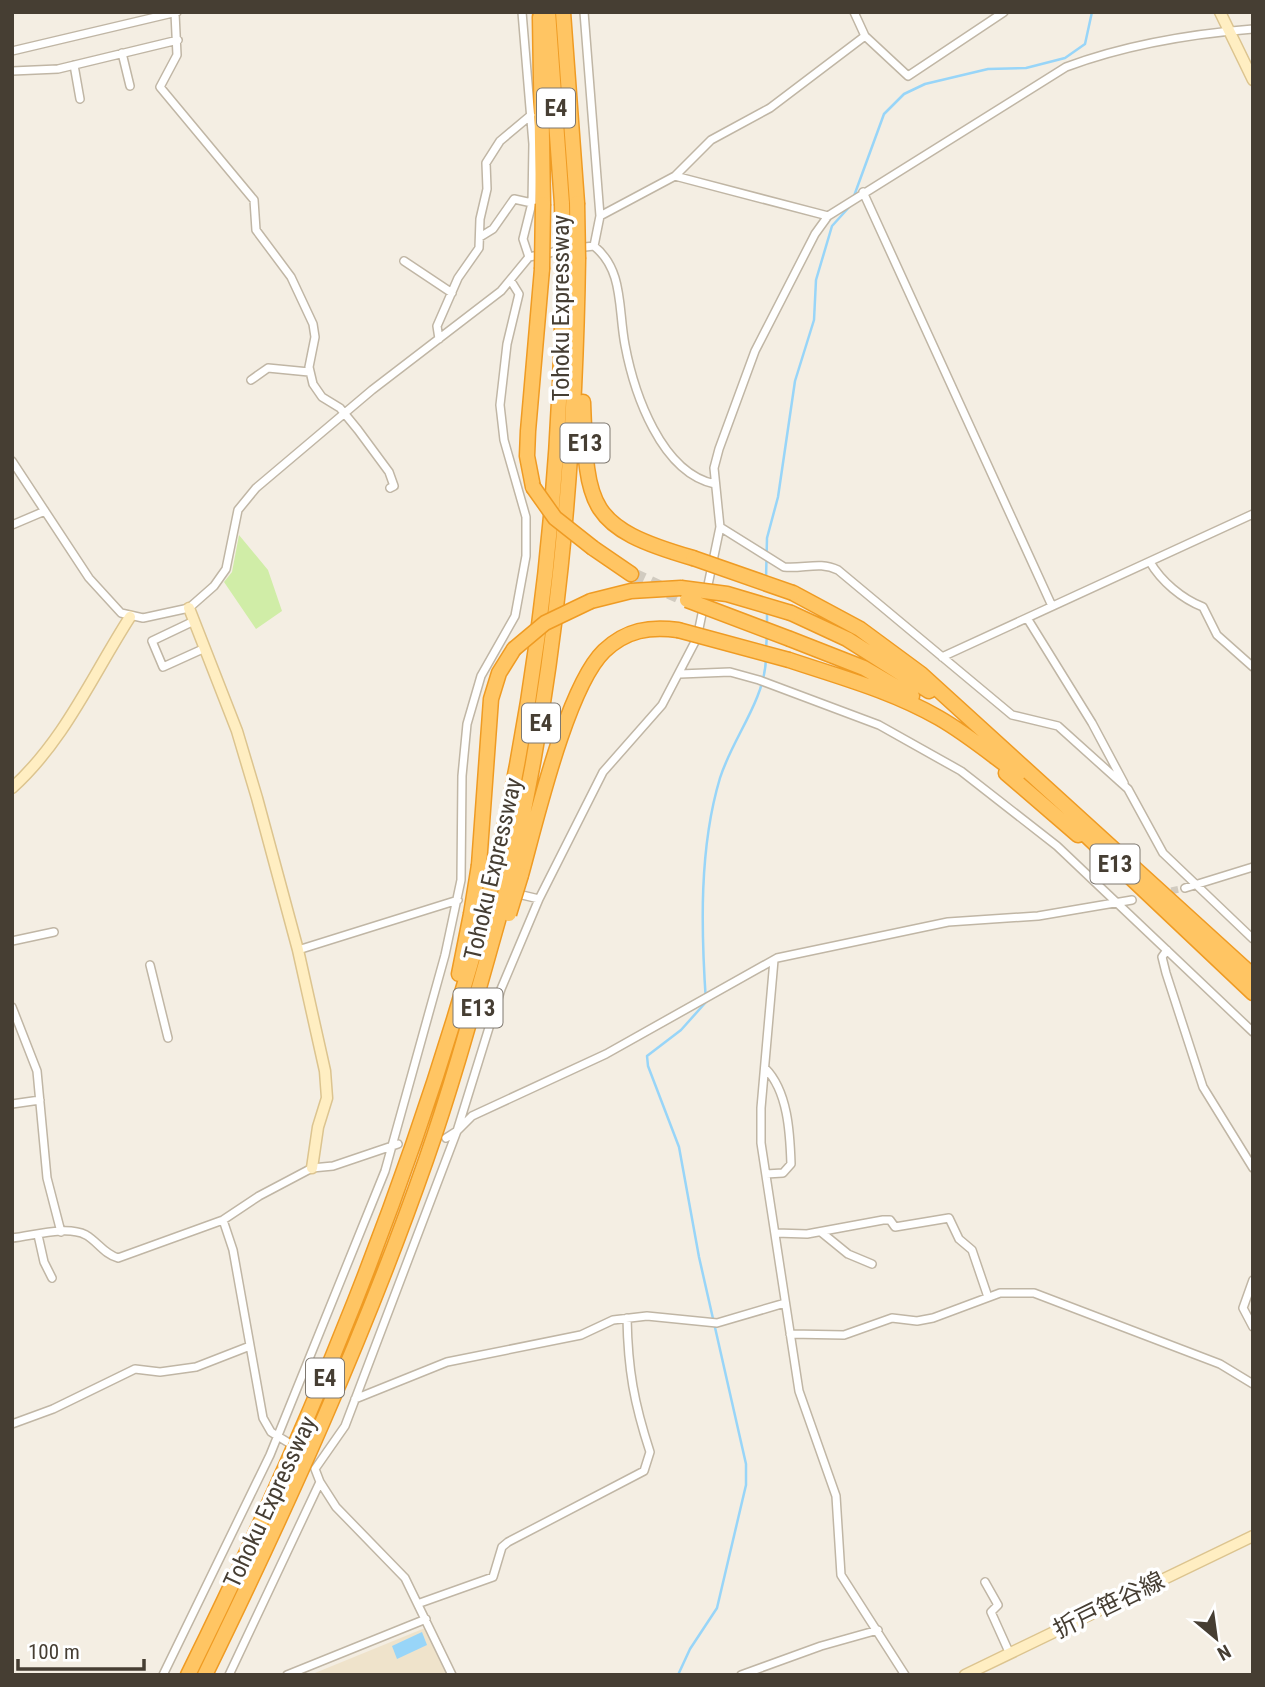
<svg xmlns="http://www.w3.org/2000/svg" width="1265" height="1687" font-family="'Roboto Condensed','Noto Sans JP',sans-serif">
<rect width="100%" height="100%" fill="#f4eee3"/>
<path fill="#efe3cb" d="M425,1628l23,47h-138z"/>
<path fill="#d0eda7" d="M239,535l29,35 14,41 -26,18 -32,-47 8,-10z"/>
<path fill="#98d5f8" d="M422,1632l5,13 -30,14 -5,-13z"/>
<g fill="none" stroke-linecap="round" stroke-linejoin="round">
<path stroke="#98d5f8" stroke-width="2.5" d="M854,196l30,-82 20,-20 21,-10 63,-15 38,-1 39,-10 20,-14 7,-32
M766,579l1,-41 11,-41 17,-116 19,-61 2,-40 16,-54 19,-21
M767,610v14
M766,649l1,-15
M678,1675l12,-26 27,-41 29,-123v-21l-47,-207 -20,-110 -31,-81 -1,-10 34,-26 25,-28c-5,-73 -7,-154 14,-224 13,-41 44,-76 46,-119"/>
<path stroke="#d1cbc0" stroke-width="7" stroke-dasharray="7 3.5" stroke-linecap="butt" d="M1161,893l24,-5"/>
<path stroke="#d1cbc0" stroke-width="14" stroke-dasharray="14 7" stroke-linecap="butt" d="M631,574l47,22"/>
<g stroke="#c0b6a5" stroke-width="10">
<path id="street" d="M584,12l16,204
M854,12l11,24 43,40 96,-64
M175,13l2,42 -17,32 94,113 2,30 35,47 22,47 2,13 -6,30 4,17 9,13 18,11 18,22 31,42 5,14 -4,2
M1253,29c-63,5 -128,16 -187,38l-238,149 -13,18 -60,117 -36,98 -5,19 6,59 64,40c20,2 36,-6 54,3l174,145 46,11 70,63 35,64 90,86
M12,51l165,-39
M122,53l8,33
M74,65l6,34
M12,71l46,-2 120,-29
M675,176l36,-36 59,-32 95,-72
M863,192l189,414
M480,237l13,-8 21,-30 18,4 1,-59 -11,-132
M594,246l6,-30 75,-40 153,40
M576,248l18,-2c30,24 24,63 31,99 9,48 36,128 90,139
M529,257l-6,-18 9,-36
M404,261l48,32
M439,339l-2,-13 21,-48 21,-30 1,-29 7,-30 -1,-26 14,-22 31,-26
M251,380l17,-12 41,4
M12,461l77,117 32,35 22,5 46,-10 25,-22 12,-17 12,-59 18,-22 116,-98 129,-99 28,-34 35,-7
M12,525l33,-14
M1150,562c11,19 32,37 53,45l14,28 36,32
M1027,618l65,105 32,60
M194,621l-42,20 11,26 42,-19
M942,657l311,-143
M680,674l50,-2 29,8 120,45 82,46 96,75 196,186
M489,887l50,12
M1185,888l68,-21
M12,941l42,-9
M298,950l160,-50
M1167,950l-5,7 4,16 37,114 50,81
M774,960l-13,148v35l38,248 37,105 5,79 64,100
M150,965l18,73
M12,1007l25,64 10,107 14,54
M765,1068c23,23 25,65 26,96l-8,9 -17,1
M12,1104l28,-4
M446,1138l11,-7 44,-142 38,-90 64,-127 59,-67 35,-67 23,-111
M223,1220l10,30 30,168 8,14 18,11
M821,1232l27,22 24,10
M776,1233l31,1 76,-14h7l5,7 54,-9 10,21 13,11 16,47
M38,1235l6,27 8,16
M12,1238c21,-2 54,-13 74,-3 12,7 18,19 32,23l105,-38 36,-24 53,-28 21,-2 65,-22
M1253,1280l-10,28 10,19
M790,1334l54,1 48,-17 25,3 16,-3 67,-25h34l186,71 33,20
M355,1399l92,-37 134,-27 32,-15 34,-4 70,7 68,-20
M12,1424l41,-15 82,-40 25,3 36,-5 54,-21
M320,1482l16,25 69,71 47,97
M985,1582l13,23 -7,7 18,40
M420,1603l73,-26 9,-30 6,-5 136,-71 6,-19c-16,-49 -22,-82 -23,-134
M163,1675l107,-220 115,-284 60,-216 16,-75 1,-104 5,-52 14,-48 34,-60 11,-60v-39l-22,-77 -4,-35 7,-61 12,-50 -8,-13
M229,1675l91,-193 -5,-13 30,-43 112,-295 15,-15 134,-62 171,-96 171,-36 90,-6 94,-16
M287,1675l139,-56
M741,1675l80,-29 57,-16"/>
</g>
<g stroke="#dcc48f" stroke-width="13">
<path id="secondary" d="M1220,12l33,68
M189,608l48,123 20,67 41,152 27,121 2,27 -9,29 -6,41
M12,788c53,-48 80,-112 118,-171
M965,1675l288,-139"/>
</g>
<g stroke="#ef9b23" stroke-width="17">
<path id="highway" d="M548,12l14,192
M563,12l14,191
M540,17l3,187
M583,402c4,105 3,125 110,156
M533,487l-6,-31 1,-25 14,-162
M593,548l38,26
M793,593l67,36 61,45 332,302
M591,601l40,-10 50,-3
M791,613l56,26 82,52
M790,639l74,29 48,28
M789,660c51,17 103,31 150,58 28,16 53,37 79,56
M1006,773l72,62
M1072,822l181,171
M479,865l12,-166 8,-26 15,-24
M496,866c46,-200 66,-401 67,-606
M511,871c46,-202 64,-405 67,-612
M521,875c15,-54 46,-188 83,-224 22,-21 46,-25 74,-21
M459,974l12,-60
M188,1675c121,-245 224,-495 296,-759
M205,1675c82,-168 159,-338 221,-515 28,-80 50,-162 73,-243"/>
</g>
<use href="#street" stroke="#fff" stroke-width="7"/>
<use href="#secondary" stroke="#ffeec2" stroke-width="10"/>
<use href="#highway" stroke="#ffc563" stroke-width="14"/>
<g stroke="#ef9b23" stroke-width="17" stroke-linecap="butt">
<path id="highway-bridge" d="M577,203l1,56
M562,204l1,56
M542,269l1,-65
M533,487l22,31 38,30
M693,558l100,35
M681,588l46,6 64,19
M687,600l103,39
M678,630l111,30
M514,649l31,-26 46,-22
M471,914l8,-49
M509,914l12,-39
M484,916l12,-50
M499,917l12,-46"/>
</g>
<use href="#highway-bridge" stroke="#ffc563" stroke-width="14"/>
</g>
<g text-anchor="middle" stroke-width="7" stroke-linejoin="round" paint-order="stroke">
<g fill="#fff" stroke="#7e7870" stroke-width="2">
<rect x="537" y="88.5" width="38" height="39" rx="5"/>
<rect x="560.5" y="423.5" width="49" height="39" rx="5"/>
<rect x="522" y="703.5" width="38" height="39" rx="5"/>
<rect x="1090.5" y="844.5" width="49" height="39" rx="5"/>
<rect x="453.5" y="988.5" width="49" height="39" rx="5"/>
<rect x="306" y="1358.5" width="38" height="39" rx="5"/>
</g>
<g font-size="23" font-weight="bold" fill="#463e33">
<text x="556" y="116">E4</text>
<text x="585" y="451">E13</text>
<text x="541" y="731">E4</text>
<text x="1115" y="872">E13</text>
<text x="478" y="1016">E13</text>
<text x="325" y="1386">E4</text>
</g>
<g font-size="24" fill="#463e33" stroke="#fff">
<text transform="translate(561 308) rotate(-90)" y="8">Tohoku Expressway</text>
<text transform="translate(493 869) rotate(-77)" y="8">Tohoku Expressway</text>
<text transform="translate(270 1502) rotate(-65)" y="8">Tohoku Expressway</text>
<text transform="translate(1109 1605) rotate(-26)" y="8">折戸笹谷線</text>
</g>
</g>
<rect width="1265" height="1687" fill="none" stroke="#463e33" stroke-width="28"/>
<g transform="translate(1216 1638) rotate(151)" stroke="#ffffff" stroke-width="5" paint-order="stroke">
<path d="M0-5L12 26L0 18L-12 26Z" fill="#463e33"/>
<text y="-10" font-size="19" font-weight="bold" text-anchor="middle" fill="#463e33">N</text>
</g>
<path d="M18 1659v10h126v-10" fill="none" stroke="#463e33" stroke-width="3.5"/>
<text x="28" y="1659" font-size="21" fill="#463e33" stroke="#ffffff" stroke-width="5" paint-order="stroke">100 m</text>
</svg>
